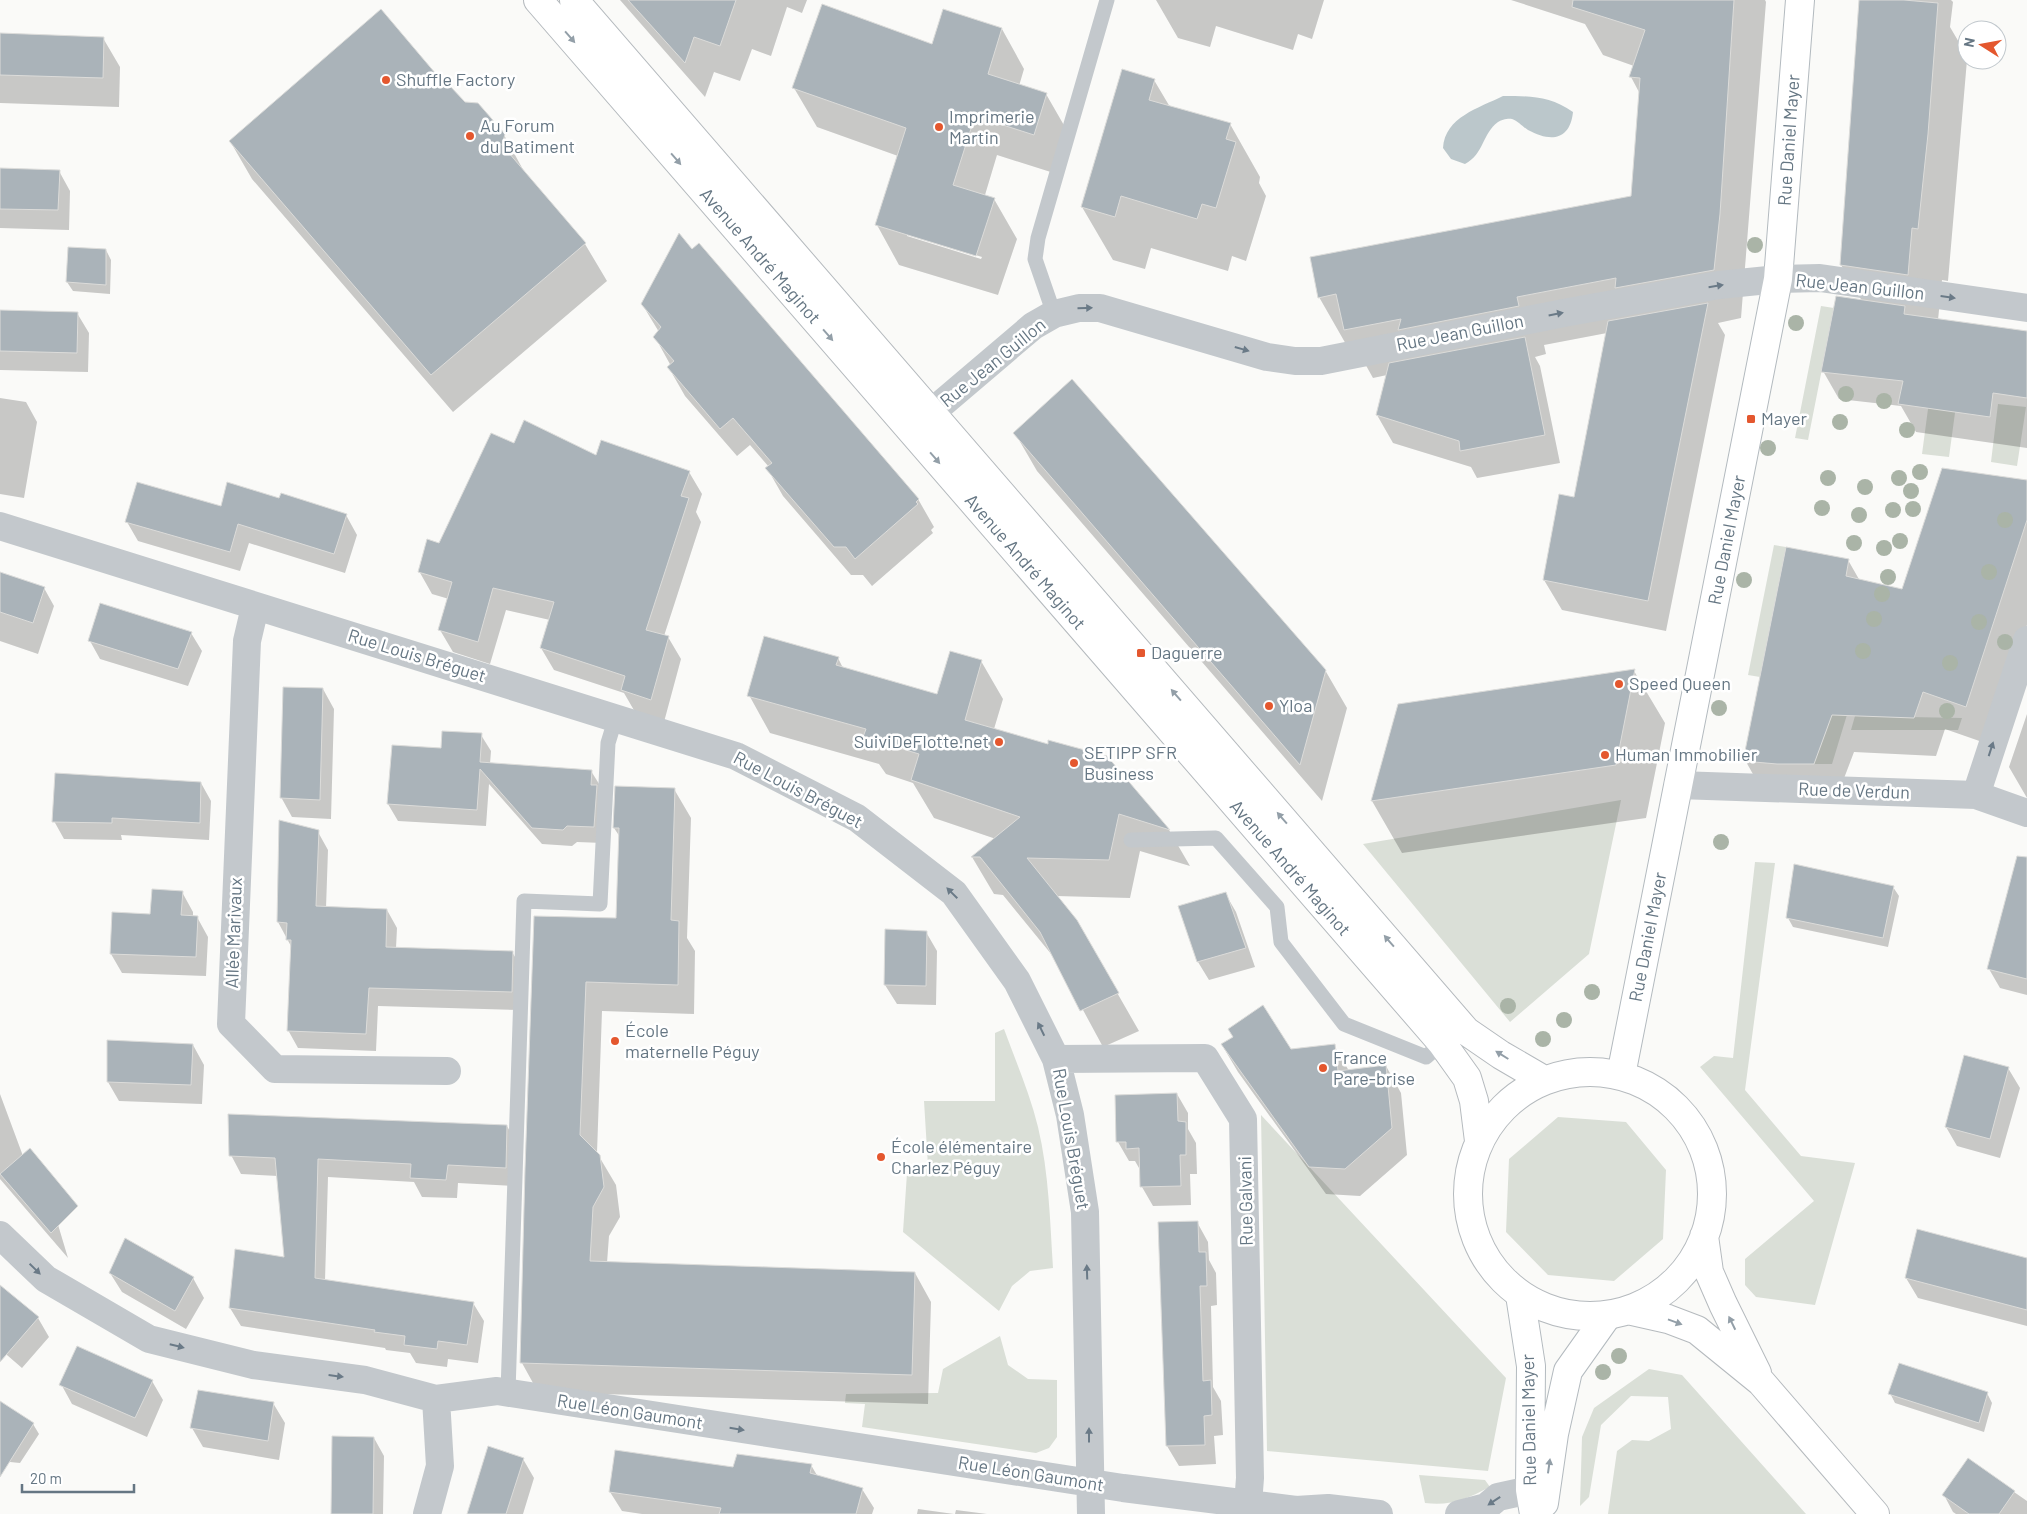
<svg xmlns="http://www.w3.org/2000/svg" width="2027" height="1514" font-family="Barlow,sans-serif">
<rect width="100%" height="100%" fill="#fafaf8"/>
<path fill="#dadfd7" d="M1821,306l13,2 -26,132 -13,-2z
M1930,394l27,4 -8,59 -27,-3z
M1998,404l28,3 -9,59 -26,-4z
M1774,545l12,2 -26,130 -12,-2z
M1837,681l19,4 -24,79h-18l14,-38z
M1855,716l107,2 -4,12h-107z
M1621,800l-32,154 -79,68 -147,-178z
M1755,862l20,1 -30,227 56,66 54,7 -40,142 -59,-8 -11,-12v-26l69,-58 -114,-134 14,-11 19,2z
M1004,1029c12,33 26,65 34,98 11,46 12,94 15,141l-23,3 -18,15 -13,25 -96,-79 4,-59 21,-7 -4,-65h71v-68z
M1261,1115l245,263 -18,93 -221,-20z
M1558,1117l68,5 40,48 -3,69 -49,42 -66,-6 -42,-43 3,-73z
M1000,1336l8,29 20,14 29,1v57l-8,11 -13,5 -174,-26 3,-23 -20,-1 1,-9 92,-1 5,-24z
M1649,1369l33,6 124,139h-198l9,-63 15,-11 17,1 22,-12 -3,-32 -37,-1 -30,29 -12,72 -9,9 2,-69 12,-29z
M1419,1475l66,5 5,7c-24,12 -38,19 -65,16z"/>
<path fill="#bbc7cb" d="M1503,96c27,0 47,0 70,16 -3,29 -23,30 -45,18 -5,-3 -10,-9 -16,-11 -4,-1 -11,1 -14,3 -16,12 -14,32 -33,42l-14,-5 -8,-11c2,-31 36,-40 60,-52z"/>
<path fill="#0003" fill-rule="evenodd" d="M620,0h187l-5,13 -15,-6 -16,49 -19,-7 -12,32 -26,-9 -9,25z
M1156,0h168l-12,39 -14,-5 -5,16 -77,-24 -6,21 -32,-9z
M1511,0h254l1,2 -25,316 -23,5 7,12 -59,296 -104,-21 -18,-30 31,-82 32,-165 -63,12 2,9 -11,3 5,9 20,97 -83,15 -6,-11 -78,-24 -16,-28 10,-40 -14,3 -19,-34 -7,2 -28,-49 313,-100 8,-103 -9,-17 3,-11 -31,-11 -18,-31z
M1860,0h91l2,2 -3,25 17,29v4l-19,221 -6,-1 -4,40 89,12v116l-111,-16 -15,-26 -62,-7 -16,-28 39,-70 -21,-36z
M1002,29l22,40 -5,17 27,8 23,40 -12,40 -60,-19 -12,40 9,4 23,40 -19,56 -99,-30 -22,-40 21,-69 -81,-29 -23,-39 139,-42zM907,234l75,23 -1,2 -74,-23z
M0,35l103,3 17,29 -1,40 -119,-4z
M1154,80l16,27 60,17 30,53 -1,6 7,13 -20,65 -14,-5 -4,15 -77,-23 -6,21 -32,-9 -31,-53z
M446,88l58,47 22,40 59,69 22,37 -154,131 -201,-233 -22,-38z
M0,170l59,1 11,20 -1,39 -69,-2z
M106,250l5,10 -1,34 -37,-3 -6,-9z
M642,304l276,195 16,28 -3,3 2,3 -61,53 -9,-11h-12l-68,-79 -16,-28 2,-1 -19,-22 -13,11 -52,-60 -16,-28 2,-2 -16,-29 4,-5z
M0,311l77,2 12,20 -1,39 -88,-2z
M0,398l26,4 11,20 -13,76 -24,-4z
M1015,433l310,237 22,38 -25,93 -285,-330z
M514,445l175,27 13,22 -6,18 5,10 -37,114 4,1 13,22 -17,63 -29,-10 -11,-19 -70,-23 -13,-22 9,-28 -44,-10 -16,54 -37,-12 -13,-22 9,-31 -17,-5 -13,-23z
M2027,481v144l-39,119 -43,-15 -9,27 -82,-4 -19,50 -68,-3 -22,-39 103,-200 12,21 43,10z
M280,499l66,16 11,20 -12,38 -96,-30 -9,28 -102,-30 -11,-19z
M0,574l44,14 10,18 -16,48 -38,-13z
M191,633l11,18 -14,35 -88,-27 -10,-18z
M838,658l5,10 95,27 43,-34 22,38 -9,30 54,16 58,12 63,73 21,36 -50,-15 -10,47 -74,-2 20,25 63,110 -36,16 -47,-87 -53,-65 -9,-1 -22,-37 24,-18 -62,-21 -21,-35 -27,-9 -7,-10 -109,-31 -21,-38z
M1634,671l31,52 -19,95 -244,35 -30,-52 27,-96z
M323,689l11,20 -3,110 -39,-2 -11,-20z
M2027,714v84l-18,-31z
M481,735l10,16 -1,13 101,7 10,16 2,56 -26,-1 -5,4 -30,-2 -53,-60 -3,42 -88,-5 -10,-17 5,-58 49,3z
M201,783l10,18 -2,39 -88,-5 1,5 -58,-1 -10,-18z
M674,789l17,29 -4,120 8,13 -1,63 -92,-3 -5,142 19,32 4,32 -11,19 -2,27 308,10 16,29 -3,102 -390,-12 -16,-29 13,-445 82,2 3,-83 -6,-9z
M318,832l10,18 -2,58 61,2 10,18 -1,20 116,4 11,18 -2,40 -143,-4 -2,45 -78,-3 -10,-18 4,-82 -14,-26z
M1893,887l6,9 -11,51 -95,-20 -5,-9z
M182,892l11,20v5h4l11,20 -2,39 -84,-3 -11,-19 40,-39z
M1225,893l11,19 19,55 -46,13 -11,-18 -19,-55z
M2027,905v90l-27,-7 -11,-19z
M926,932l11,19 -1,54 -39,-1 -12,-19z
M193,1045l11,20 -2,39 -83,-3 -11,-19z
M1222,1045l68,5 44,-5 15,26 37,-5 15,27 6,62 -47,41 -34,-2 -88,-122z
M2008,1068l12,20 -20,70 -43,-12 -11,-19z
M0,1094l23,62 18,12 27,90 -68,-79z
M1177,1094l11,19v16l8,14 1,31h-7l1,31 -38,1 -11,-19 -1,-19h-2l-4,-7h-6l-11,-19 -2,-46z
M507,1126l10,18 -1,42 -58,-3 -1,15 -35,-1 -8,-15 -86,-5 -3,104 148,22 11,18 -6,42 -30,-4 -1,8 -31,-4 -6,-10 -24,-3 -1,-2 -144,-22 -11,-18 55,-50 -7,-82 -37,-2 -10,-19z
M1197,1222l11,20 1,18 7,13 1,32 -6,1 2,81 8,14 2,34 -9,1 2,28 -37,2 -12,-20 -8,-222z
M2027,1260v66l-109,-28 -12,-20z
M110,1273l83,5 11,20 -18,31 -64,-37z
M0,1286l38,32 11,19 -27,31 -22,-19z
M152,1381l11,19 -16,37 -75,-33 -11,-20z
M1890,1393h97l5,10 -8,29 -89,-29z
M273,1403l12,20 -6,37 -76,-13 -11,-19z
M0,1422l33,2 6,10 -19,29 -20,-2z
M374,1438l10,18 -1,58h-51z
M523,1459l11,19 -11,36h-55z
M1968,1460l59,41v13h-71l-3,-2 -9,-17z
M811,1465l7,12 44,12 12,19 -2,6h-230l-20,-3 -12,-19 124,-24z
M918,1509l36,5h-37z
M956,1510l31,4h-32z"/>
<path fill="#aab3b9" stroke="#dcdcda" d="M628,0h108l-16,46 -26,-9 -9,26z
M1573,0h161l-14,214 -6,56 -99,18 1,-10 -99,19 2,9 -121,24 3,-11 -57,11 -8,-36 -18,4 -8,-41 321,-61 9,-118 -11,-1 16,-47 -73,-23z
M1859,0h45l34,3 -10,131 -10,95 -6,-1 -4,47 -68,-10z
M822,4l110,40 11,-35 59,19 -14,46 59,19 -13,42 -59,-19 -22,69 42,13 -19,58 -101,-31 31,-97 -114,-40z
M381,9l66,78 3,-1 15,16 13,1 27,31 -3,11 84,98 -155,132 -202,-234z
M0,33l104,4 -1,41 -103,-3z
M1122,69l33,10 -6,21 82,23 -5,16 10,3 -20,66 -14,-4 -5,15 -76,-23 -6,21 -34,-10z
M0,168l60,2 -2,40 -58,-1z
M679,233l13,16 7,-6 220,256 -3,3 2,2 -63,55 -9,-12h-12l-69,-79 7,-5 -39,-45 -13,11 -53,-62 7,-6 -21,-24 8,-10 -20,-23z
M68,247l38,2v36l-40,-3z
M1836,296l69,10 -1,8 123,17v67l-34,-5 -3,24 -92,-13 5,-23 -82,-9z
M1708,303l-60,298 -105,-21 16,-86 15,3 34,-176z
M0,310l78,2 -1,41 -77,-2z
M1525,337l20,98 -85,16 -1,-10 -83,-26 13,-52z
M1072,379l254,291 -26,95 -287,-332z
M524,420l72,35 5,-15 89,31 -9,25 8,2 -43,132 23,6 -18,64 -30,-10 4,-14 -85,-28 14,-46 -61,-14 -15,54 -40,-12 14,-48 -34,-10 9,-33 12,4 52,-110 23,10z
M1942,468l85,12v40l-61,187 -43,-15 -9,26 -82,-3 -18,49h-37l-34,-3 43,-214 63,12 -3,17 56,13z
M137,482l84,24 6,-24 52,16 2,-5 66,21 -13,40 -96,-30 -8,28 -105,-30z
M0,572l45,15 -12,36 -33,-11z
M100,603l92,29 -14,37 -90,-28z
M764,636l75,21 -3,8 101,29 13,-43 32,9 -17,60 83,24v-4l59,16 63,74 -51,-16 -10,46 -82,-2 50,62 42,73 -39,18 -40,-79 -60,-75h-9l49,-40 -109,-37 8,-26 -56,-17 3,-8 -119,-33z
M1635,669l-19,96 -245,36 27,-97z
M283,687l40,1 -3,112 -40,-2z
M442,731l40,2 -2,29 112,8 -1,15h6l-3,42 -27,-1 -4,4 -31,-2 -52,-59 -3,41 -90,-6 5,-59 49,3z
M55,773l146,9 -1,41 -88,-5v5l-60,-1z
M615,786l60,2 -4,132 8,1 -1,64 -92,-3 -6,153 20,20 4,32 -11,20 -3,54 325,11 -3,103 -392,-12 5,-194 9,-253 82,2 3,-90h-6z
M279,820l40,10 -3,76 71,3 -1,38 127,4 -1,41 -143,-4 -3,46 -79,-3 4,-91h-5l1,-17 -10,-1z
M2017,856l10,1v122l-40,-10z
M1794,864l100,22 -11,52 -97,-20z
M152,889l31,2 -2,24 17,1 -2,41 -86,-3 2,-42 38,2z
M1226,892l20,56 -49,14 -19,-56z
M885,929l42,2 -1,55 -42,-1z
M1263,1005l28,44 44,-5 3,27 48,-6 6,63 -47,41 -36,-2 -88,-123 12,-7 -5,-8z
M107,1040l86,4 -2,41 -84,-3z
M1964,1055l45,12 -19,72 -45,-12z
M1177,1093l1,28 8,1v33h-6l1,31 -41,1 -1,-39 -13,1v-7h-10l-1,-47z
M228,1114l279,11 -1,43 -58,-3 -2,15 -36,-2 1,-14 -93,-5 -3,119 159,24 -7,43 -29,-4 -1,8 -33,-4 1,-9 -31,-4 1,-2 -146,-22 6,-59 49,8 -9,-99 -46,-2z
M30,1148l48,58 -27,27 -51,-59z
M1198,1221l1,31h7l1,34h-7l3,95 8,-1 1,35 -8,1 1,29 -39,1 -8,-224z
M1917,1229l110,29v52l-122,-32z
M125,1238l69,39 -19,34 -66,-38z
M0,1285l39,32 -39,45z
M77,1346l76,34 -18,38 -76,-33z
M1899,1363l89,29 -9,31 -91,-29z
M198,1390l76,12 -6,39 -78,-13z
M0,1401l34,22 -34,54z
M332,1436l42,1 -1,77h-42z
M488,1446l36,12 -18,56h-39z
M615,1450l118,17 4,-13 75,10 -2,9 53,15 -7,26h-137l2,-6 -112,-16z
M1968,1458l47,33 -16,23h-30l-27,-19z"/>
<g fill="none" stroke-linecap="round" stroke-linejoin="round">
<g stroke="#b3babf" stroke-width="30">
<path id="secondary" d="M1621,1075l157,-796 22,-279
M1520,1295l11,71 -1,124 4,24
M1544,1503l10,-69 14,-63 39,-55"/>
</g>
<g stroke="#b5babe" stroke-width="30">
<path id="primary" d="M538,0l904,1043 25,35 7,23 5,40
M574,0l892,1031 35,24 43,25
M1468 1194a122 122 0 1 1 244 0a122 122 0 1 1-244 0Z
M1704,1236l5,36 14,32 34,69
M1628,1310l40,9 29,11 64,52 114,132"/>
</g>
<path stroke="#c3c8cc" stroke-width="15" d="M1054,314l-19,-55 3,-21 69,-238
M1131,840l85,-2 61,69 4,35 63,82 82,33 16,-14
M508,1392l16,-491 76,3 8,-161 8,-26"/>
<path stroke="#c3c8cc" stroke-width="28" d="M932,412l101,-86 21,-12 25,-6h21l167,49 28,4h26l248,-49 150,-27 59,-6 42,-1 207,30
M0,526l736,230 121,62 97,75 63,88 39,78 14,56 15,97 6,302
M255,607l-8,34 -16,383 44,45 172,2
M1678,785l298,10 51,18
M1976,795l51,-155
M1056,1059l149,-1 38,61 7,359 -2,26
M0,1235l46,44 103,60 104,26 112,15 71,19 61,-8 626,97 173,22
M427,1514l13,-48 -4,-67
M1297,1514l-1,-4 32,-2 51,6
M1459,1514l27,-7 12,-10 32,-7"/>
<use href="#secondary" stroke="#fff" stroke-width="28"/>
<use href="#primary" stroke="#fff" stroke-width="28"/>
</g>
<g fill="#aab4a7">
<circle cx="1755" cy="245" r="8"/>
<circle cx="1796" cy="323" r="8"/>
<circle cx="1846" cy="394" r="8"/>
<circle cx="1884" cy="401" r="8"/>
<circle cx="1840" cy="422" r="8"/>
<circle cx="1907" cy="430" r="8"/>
<circle cx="1768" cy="448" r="8"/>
<circle cx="1920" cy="472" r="8"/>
<circle cx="1828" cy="478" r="8"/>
<circle cx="1899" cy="478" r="8"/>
<circle cx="1865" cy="487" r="8"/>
<circle cx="1911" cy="491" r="8"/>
<circle cx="1822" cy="508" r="8"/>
<circle cx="1913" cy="509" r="8"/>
<circle cx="1893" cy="510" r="8"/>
<circle cx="1859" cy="515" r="8"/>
<circle cx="2005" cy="520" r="8"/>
<circle cx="1900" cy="541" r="8"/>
<circle cx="1854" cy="543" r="8"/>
<circle cx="1884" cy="548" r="8"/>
<circle cx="1989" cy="572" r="8"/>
<circle cx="1888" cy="577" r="8"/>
<circle cx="1744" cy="580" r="8"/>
<circle cx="1882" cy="594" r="8"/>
<circle cx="1874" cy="619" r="8"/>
<circle cx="1979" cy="622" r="8"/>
<circle cx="2005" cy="642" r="8"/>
<circle cx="1863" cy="651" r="8"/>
<circle cx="1950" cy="663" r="8"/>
<circle cx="1719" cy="708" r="8"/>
<circle cx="1947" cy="711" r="8"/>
<circle cx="1721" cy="842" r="8"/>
<circle cx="1592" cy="992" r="8"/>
<circle cx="1508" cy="1006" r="8"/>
<circle cx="1564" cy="1020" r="8"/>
<circle cx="1543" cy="1039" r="8"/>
<circle cx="1619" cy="1356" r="8"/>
<circle cx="1603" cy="1372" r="8"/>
</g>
<defs><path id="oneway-solid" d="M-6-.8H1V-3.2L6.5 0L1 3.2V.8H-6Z" transform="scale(1.25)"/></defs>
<g fill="#939fa8">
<use href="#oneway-solid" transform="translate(570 37) rotate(49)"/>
<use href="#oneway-solid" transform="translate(676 159) rotate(49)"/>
<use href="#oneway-solid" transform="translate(828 335) rotate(49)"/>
<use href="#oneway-solid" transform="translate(935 458) rotate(49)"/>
<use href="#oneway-solid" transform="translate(1176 695) rotate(-131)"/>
<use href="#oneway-solid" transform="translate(1282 818) rotate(-131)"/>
<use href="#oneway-solid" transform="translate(1389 941) rotate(-131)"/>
<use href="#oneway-solid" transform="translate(1502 1055) rotate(-148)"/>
<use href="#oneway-solid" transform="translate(1675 1322) rotate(20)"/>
<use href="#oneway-solid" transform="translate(1732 1323) rotate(-116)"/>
<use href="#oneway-solid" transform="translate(1549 1466) rotate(-82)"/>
</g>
<g fill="#6a7a87">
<use href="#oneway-solid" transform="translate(1716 286) rotate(-9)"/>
<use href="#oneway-solid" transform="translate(1948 297) rotate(8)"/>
<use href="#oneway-solid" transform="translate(1085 308) rotate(-2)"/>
<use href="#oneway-solid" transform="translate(1556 314) rotate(-11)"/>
<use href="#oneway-solid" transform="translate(1242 349) rotate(16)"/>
<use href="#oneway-solid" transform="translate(1991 749) rotate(-72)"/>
<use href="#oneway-solid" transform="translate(952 893) rotate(-135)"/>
<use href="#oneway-solid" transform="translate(1041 1029) rotate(-116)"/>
<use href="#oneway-solid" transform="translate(35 1269) rotate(44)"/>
<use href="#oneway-solid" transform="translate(1087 1272) rotate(-92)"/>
<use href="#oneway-solid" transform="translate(177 1346) rotate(14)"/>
<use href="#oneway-solid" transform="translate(336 1376) rotate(7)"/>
<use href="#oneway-solid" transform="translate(737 1429) rotate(9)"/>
<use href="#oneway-solid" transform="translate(1089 1435) rotate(-90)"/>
<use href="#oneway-solid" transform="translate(1494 1501) rotate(146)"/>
</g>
<g fill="#e4572e" stroke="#fff" stroke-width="2">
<circle cx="386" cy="80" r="5"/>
<circle cx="939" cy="127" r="5"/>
<circle cx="470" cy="136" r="5"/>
<rect x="1746" y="414" width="10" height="10" rx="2.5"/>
<rect x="1136" y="648" width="10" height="10" rx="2.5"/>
<circle cx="1619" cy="684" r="5"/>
<circle cx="1269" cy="706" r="5"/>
<circle cx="999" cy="742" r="5"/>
<circle cx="1605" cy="755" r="5"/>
<circle cx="1074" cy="763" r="5"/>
<circle cx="615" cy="1041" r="5"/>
<circle cx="1323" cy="1068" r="5"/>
<circle cx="881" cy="1157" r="5"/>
</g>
<g text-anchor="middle" stroke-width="5" stroke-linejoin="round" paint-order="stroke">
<g font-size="18" fill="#657683" stroke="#fff" text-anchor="start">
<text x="396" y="86">Shuffle Factory</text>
<text x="949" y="123">Imprimerie<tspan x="949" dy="21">Martin</tspan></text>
<text x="480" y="132">Au Forum<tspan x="480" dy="21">du Batiment</tspan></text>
<text x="1761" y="425">Mayer</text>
<text x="1151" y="659">Daguerre</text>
<text x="1629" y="690">Speed Queen</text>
<text x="1279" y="712">Yloa</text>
<text x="989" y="748" text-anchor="end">SuiviDeFlotte.net</text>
<text x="1084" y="759">SETIPP SFR<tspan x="1084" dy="21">Business</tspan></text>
<text x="1615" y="761">Human Immobilier</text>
<text x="625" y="1037">École<tspan x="625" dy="21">maternelle Péguy</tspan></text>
<text x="1333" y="1064">France<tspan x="1333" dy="21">Pare-brise</tspan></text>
<text x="891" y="1153">École élémentaire<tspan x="891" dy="21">Charlez Péguy</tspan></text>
</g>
<g font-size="18" fill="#657683" stroke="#fff">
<text transform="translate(1789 140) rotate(-86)" y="6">Rue Daniel Mayer</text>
<text transform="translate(760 256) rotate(49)" y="6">Avenue André Maginot</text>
<text transform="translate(1860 287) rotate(6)" y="6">Rue Jean Guillon</text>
<text transform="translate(1460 333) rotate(-11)" y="6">Rue Jean Guillon</text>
<text transform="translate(993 363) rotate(-39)" y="6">Rue Jean Guillon</text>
<text transform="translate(1727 540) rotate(-79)" y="6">Rue Daniel Mayer</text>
<text transform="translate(1025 562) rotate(49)" y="6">Avenue André Maginot</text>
<text transform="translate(417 656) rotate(17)" y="6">Rue Louis Bréguet</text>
<text transform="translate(798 790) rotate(28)" y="6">Rue Louis Bréguet</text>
<text transform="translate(1854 791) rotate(2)" y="6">Rue de Verdun</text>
<text transform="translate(1290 868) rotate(49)" y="6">Avenue André Maginot</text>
<text transform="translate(234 933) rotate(-88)" y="6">Allée Marivaux</text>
<text transform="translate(1648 937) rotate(-79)" y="6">Rue Daniel Mayer</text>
<text transform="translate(1071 1139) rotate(80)" y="6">Rue Louis Bréguet</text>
<text transform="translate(1246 1201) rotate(-91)" y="6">Rue Galvani</text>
<text transform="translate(630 1412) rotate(9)" y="6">Rue Léon Gaumont</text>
<text transform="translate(1529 1420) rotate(-91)" y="6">Rue Daniel Mayer</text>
<text transform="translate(1031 1474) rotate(9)" y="6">Rue Léon Gaumont</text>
</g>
</g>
<g transform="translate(1982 45) rotate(281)"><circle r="24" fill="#ffffff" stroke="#c1c8cd"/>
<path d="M0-4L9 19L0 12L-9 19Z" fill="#e4572e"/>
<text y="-8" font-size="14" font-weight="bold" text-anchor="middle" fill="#657683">N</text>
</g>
<path d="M22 1484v8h112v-8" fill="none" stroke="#657683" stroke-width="2.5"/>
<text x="30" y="1484" font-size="15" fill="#657683" stroke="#ffffff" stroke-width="4" paint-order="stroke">20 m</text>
</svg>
